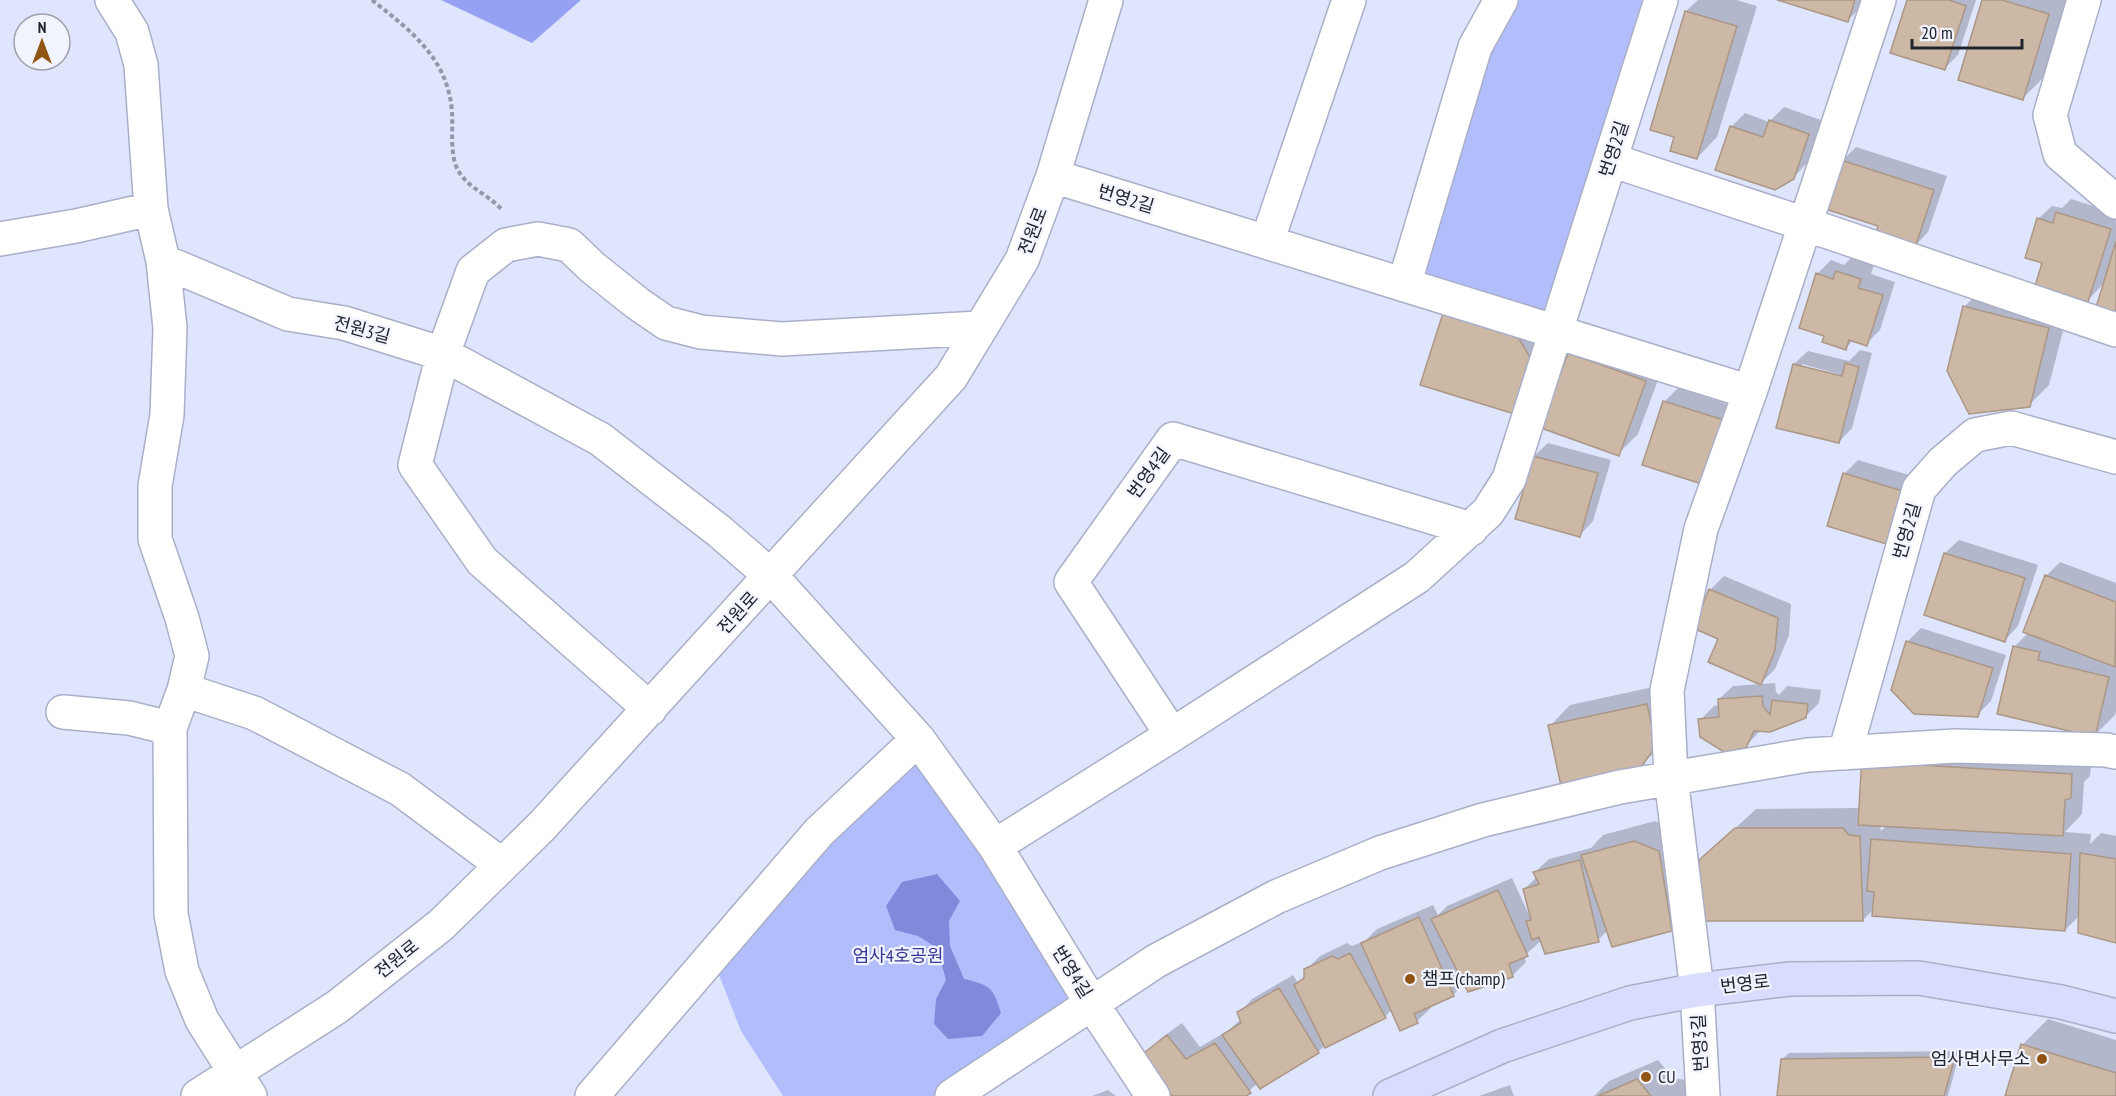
<svg xmlns="http://www.w3.org/2000/svg" width="2116" height="1096" font-family="'PT Sans Narrow','Noto Sans KR',sans-serif">
<rect width="100%" height="100%" fill="#e0e5fe"/>
<path fill="#b2befc" d="M1501,0h160l-105,332 -152,-47z
M918,739l172,261 -142,96h-165l-42,-65 -29,-74z"/>
<path fill="#95a2f4" d="M441,0h140l-49,43z"/>
<path fill="#7f8bda" d="M937,874l23,27 -11,20 1,25 14,33c26,6 29,8 37,34l-19,23 -34,3 -14,-15 2,-25 10,-19 -9,-32 -19,-12 -23,-6 -9,-24 16,-24z"/>
<path fill="#0003" fill-rule="evenodd" d="M1698,0h38l21,6 -40,131 -20,21 -21,-22 -25,-7 35,-118z
M1779,0h74l-2,6h3l2,-6h7l-2,7 -13,13z
M1909,0h67l-18,55 -14,14z
M1984,0h83l-24,78 -20,20z
M1784,107l37,13 -14,43 -14,15 -62,-51 14,-14 24,9z
M1856,147l91,29 -19,56 -13,14 -73,-85z
M2071,199l45,14v102l-11,-33 -17,18 -44,-38 -6,-43 14,-13 10,2z
M1851,258l23,7 -3,9 24,8 -15,48 -14,14 -13,-4 -7,8 -20,-14 -9,-60 14,-14 13,5z
M1984,287l85,21 -20,77 -20,20 -65,-98z
M1535,312l3,81 -116,-9z
M1590,334l75,27 -27,73 -20,20 -49,-100z
M1860,350l12,3 -20,75 -13,14 -45,-78 14,-13 41,10zM1802,364l47,13v3l-47,-13z
M1678,388l58,19 -20,62 -52,-67z
M1548,443l63,17 -18,61 -13,14 -46,-79z
M1858,460l61,18 -16,51 -59,-55z
M1959,540l79,25 -20,61 -13,14 -60,-87z
M2060,562l56,21v128l-1,4 -20,20 -81,-88 15,-15 17,-56z
M1724,576l67,28 -2,31 -14,34 -14,14 -41,-45 -10,-48z
M1921,628l85,27 -15,46 -14,14 -70,-73z
M1775,683l1,9 3,3 8,-9 34,4 -2,13 -14,14 -44,13 -16,17 -45,-27 14,-14 6,-1 -1,-6 14,-13z
M1667,684l-8,64 -21,20 -88,-42 20,-21z
M2092,754l-2,22 -6,6 -2,32 -17,18 26,2 -1,10 11,-11 15,3v105l-36,-26 -15,15 -191,-21 -11,11 -162,-60 55,-51 105,-1 3,-53zM1880,824l7,1 -6,6z
M1655,821l24,10 13,79 -20,20h-64l-10,10h-56l-18,16 2,6 -14,14 -47,7 -12,12 -23,10 1,3 -14,13 -25,-12 -7,8 -60,28 -7,7 -60,31 -15,13h-69l-28,-43 14,-14 22,-16 18,24 29,-17 12,-11 -2,-6 13,-14 41,-24 5,8 8,-7v-6l14,-14 27,-13 5,3 13,-5 12,-12 56,-24 5,10 9,-9 65,-28 18,39 1,-1 -7,-27 13,-12 -2,-5 14,-13 42,-11 12,-13z
M2048,1019l68,21v56h-110l16,-51z
M1960,1051l-12,45h-169l3,-37 7,-6z
M1658,1060l15,18 13,2 5,16h-97l15,-15z
M1510,1085l4,11h-35z
M1108,1090l8,6h-24z"/>
<path fill="#cdb8a6" stroke="#ab9786" stroke-width="1.5" d="M1777,0h78l-7,22z
M1907,0h42l17,6 -21,64 -55,-17z
M1982,0h20l47,14 -26,86 -65,-20z
M1685,11l52,15 -40,133 -27,-8 4,-14 -24,-7z
M1769,120l40,14 -15,45 -19,11 -60,-20 15,-44 33,11z
M1841,160l93,30 -19,58 -40,-13 3,-9 -53,-17z
M2056,212l55,17 -23,73 -53,-16 7,-23 -17,-5 12,-40 16,5z
M2116,241v76l-21,-6z
M1836,271l25,8 -3,9 25,7 -16,51 -18,-6 -3,10 -24,-8 2,-6 -25,-8 17,-55 17,6z
M1963,306l86,22 -19,79 -61,7 -22,-43z
M1444,310l71,22 19,32 -16,51 -98,-30z
M1568,353l78,28 -27,75 -78,-28z
M1845,363l14,4 -20,76 -63,-15 17,-64 49,12z
M1663,401l61,19 -22,64 -60,-19z
M1533,456l65,17 -18,64 -65,-18z
M1843,473l63,19 -16,53 -63,-19z
M1944,553l81,25 -20,64 -81,-27z
M2045,575l71,27 -1,65 -92,-35z
M1709,589l69,29 -3,32 -14,35 -53,-23 10,-23 -25,-11z
M1906,641l87,27 -15,49 -64,-3 -23,-24z
M2013,646l27,6 -2,8 71,17 -14,60 -98,-23z
M1762,696l1,10 7,9 2,-15 36,4 -2,14 -36,14 -16,-1 -8,17 -22,4 -24,-15 -2,-18 21,-2 -1,-18z
M1647,704l9,42 -17,24 -78,16 -13,-61z
M1862,754l57,3v8l153,9 -1,24 -6,2 -2,36 -205,-11z
M1735,828h108l6,7 11,1 3,85h-162l-2,-61z
M1871,839l200,15 -6,77 -193,-15 2,-24 -7,-1z
M1634,841l25,10 13,80 -60,16 -31,-92z
M2080,853l36,6v84l-38,-10z
M1580,860l19,82 -54,12 -6,-17 -7,3 -6,-19 5,-1 -8,-31 16,-5 -6,-12z
M1498,890l30,66 -19,8 4,13 -45,15 -37,-73z
M1419,917l35,79 -40,18 4,9 -18,8 -39,-88z
M1350,953l36,65 -61,30 -31,-63 10,-7v-9l28,-13 6,3z
M1279,988l40,65 -59,36 -38,-54 19,-12 -4,-11z
M1167,1035l19,24 29,-16 36,50 -5,3h-74l-28,-43z
M2021,1044l95,29v23h-111z
M1955,1057l-11,39h-167l4,-37z
M1637,1079l14,17h-53z"/>
<g fill="none" stroke-linecap="round" stroke-linejoin="round">
<g stroke="#aaafc7" stroke-width="36">
<path id="street" d="M112,0l20,32 9,33 10,144 12,52 125,53 56,9 99,31 157,85 119,92 52,45 147,163 77,107 97,158 61,92
M2084,0l-34,115 10,39 56,48
M1611,160l194,64 311,106
M1053,176l697,216
M0,239l76,-13 75,-17
M1267,242l82,-242
M163,261l7,67 -3,87 -12,71v53l27,79 10,38 -8,34 -14,38 1,186 11,57 20,49 48,76
M1404,285l71,-238 26,-47
M184,690l70,23 146,76 102,76
M650,709l-168,-148 -67,-96 28,-111 30,-83 33,-26 32,-6 31,6 23,22 45,36 29,20 35,9 81,7 197,-11
M63,712l66,6 41,10
M1172,735l-101,-153 102,-143 298,90
M1845,753l74,-264 24,-27 32,-27 36,-7 105,29
M995,846l177,-111 245,-158 71,-65 21,-33 152,-479
M198,1096l139,-89 104,-82 101,-99 409,-449 71,-117 31,-84 53,-176
M592,1096l227,-264 99,-93
M952,1096l204,-135 120,-64 104,-44 103,-33 137,-33 188,-32 147,-9 151,4 10,2
M1703,1096l-6,-106 -26,-212 -4,-88 34,-161 49,-137 129,-392"/>
</g>
<g stroke="#aaafc7" stroke-width="36">
<path id="secondary" d="M1390,1096l112,-50 128,-43 67,-13 93,-11 129,-1 142,24 55,14"/>
</g>
<path stroke="#9397aa" stroke-width="4" stroke-dasharray="4.5 3" stroke-linecap="butt" d="M372,0c39,31 76,58 80,112 1,17 -2,37 4,54 9,22 33,28 46,44"/>
<use href="#street" stroke="#fff" stroke-width="33"/>
<use href="#secondary" stroke="#d9dcfc" stroke-width="33"/>
</g>
<g fill="#905513" stroke="#f1f3fd" stroke-width="2">
<circle cx="1410" cy="979" r="6"/>
<circle cx="2042" cy="1059" r="6"/>
<circle cx="1646" cy="1077" r="6"/>
</g>
<g text-anchor="middle" stroke-width="4.5" stroke-linejoin="round" paint-order="stroke">
<g font-size="18" fill="#21232c" stroke="#f1f3fd">
<text transform="translate(1614 149) rotate(-72)" y="6">번영2길</text>
<text transform="translate(1126 199) rotate(17)" y="6">번영2길</text>
<text transform="translate(1033 231) rotate(-69)" y="6">전원로</text>
<text transform="translate(362 330) rotate(15)" y="6">전원3길</text>
<text transform="translate(1149 473) rotate(-54)" y="6">번영4길</text>
<text transform="translate(1907 531) rotate(-74)" y="6">번영2길</text>
<text transform="translate(738 613) rotate(-48)" y="6">전원로</text>
<text transform="translate(397 959) rotate(-39)" y="6">전원로</text>
<text transform="translate(1072 972) rotate(58)" y="6">번영4길</text>
<text transform="translate(1745 984) rotate(-7)" y="6">번영로</text>
<text transform="translate(1700 1043) rotate(-93)" y="6">번영3길</text>
</g>
<g font-size="18" fill="#363895" stroke="#f1f3fd">
<text x="898" y="962">엄사4호공원</text>
</g>
<g font-size="18" fill="#21232c" stroke="#f1f3fd" text-anchor="start">
<text x="1422" y="985">챔프(champ)</text>
<text x="2030" y="1065" text-anchor="end">엄사면사무소</text>
<text x="1658" y="1083">CU</text>
</g>
</g>
<g transform="translate(42 42)"><circle r="28" fill="#f1f3fd" stroke="#9ea0a9" stroke-width="1.5"/>
<path d="M0-4.5L10 22L0 15L-10 22Z" fill="#905513"/>
<text y="-9" font-size="16" font-weight="bold" text-anchor="middle" fill="#21232c">N</text>
</g>
<path d="M1912 39v9h110v-9" fill="none" stroke="#21232c" stroke-width="3"/>
<text x="1921" y="39" font-size="18" fill="#21232c" stroke="#f1f3fd" stroke-width="4.5" paint-order="stroke">20 m</text>
</svg>
